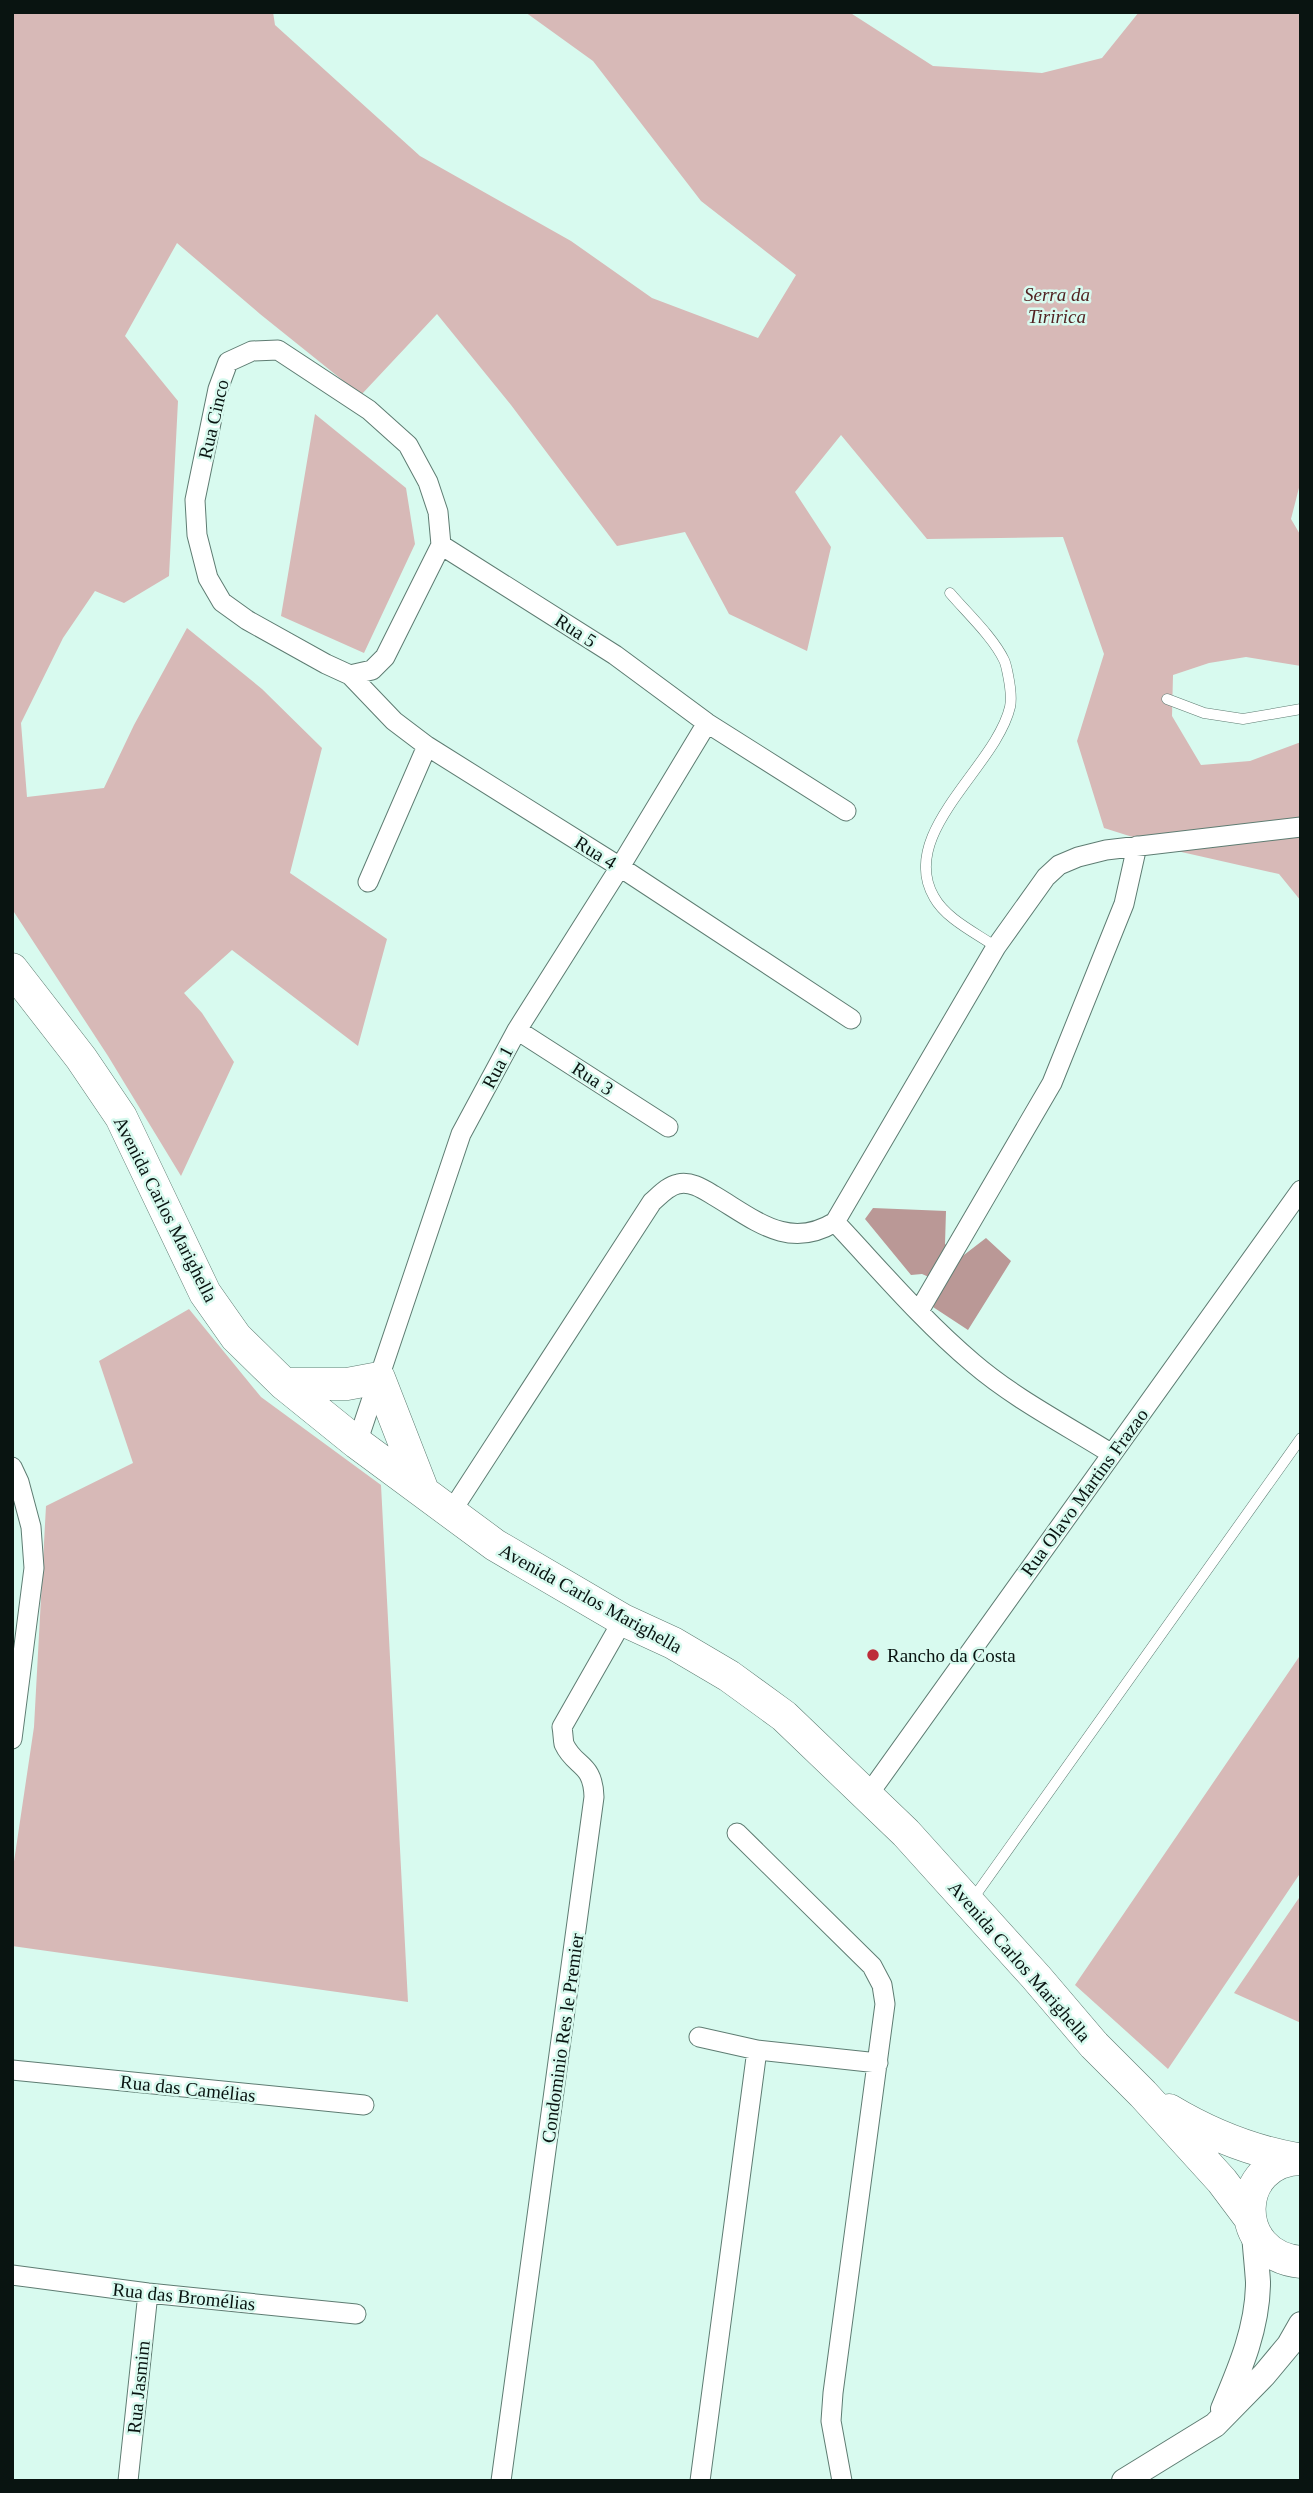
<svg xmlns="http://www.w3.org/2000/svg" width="1313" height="2493" font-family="'Times New Roman',serif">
<rect width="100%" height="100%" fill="#d8faef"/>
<path fill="#d7b9b7" d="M12,12h261l2,13 145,131 151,85 81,57 106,40 38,-63 -95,-74 -108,-140 -68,-49h324l84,54 109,7 60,-15 37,-46h162v468l-10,39 10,17v130l-55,-9 -37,6 -36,12 -1,41 29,49 49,-4 51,-19v159l-22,-27 -102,-23 -73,-23 -27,-87 27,-87 -41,-117 -136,2 -86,-104 -46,57 36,55 -24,104 -78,-37 -44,-82 -68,14 -106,-141 -74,-91 -76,81 -101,-81 -83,-71 -52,93 53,65 -9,175 -45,27 -29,-12 -32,47 -42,85 6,74 77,-9 30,-63 53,-97 75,61 60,59 -32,125 97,66 -29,107 -126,-96 -48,43 18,20 32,49 -53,114 -73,-120 -96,-147z
M315,414l91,74 9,56 -51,109 -83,-37z
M189,1309l72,88 120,88 27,517 -396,-56v-71l22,-148 12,-221 87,-43 -34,-102z
M1301,1654v218l-133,197 -93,-84z
M1301,1895v128l-67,-30z"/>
<path fill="#ba9896" d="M873,1208l73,3 -1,33 15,14 26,-20 25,23 -43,69 -35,-23 12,-23 -23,-10 -11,1 -46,-56z"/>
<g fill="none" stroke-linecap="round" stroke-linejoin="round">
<g stroke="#5e7c72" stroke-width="11">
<path id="service" d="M950,593c17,20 43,44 54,67 2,4 3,10 4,15 2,10 4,23 2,32 -14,60 -113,126 -76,190 12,22 42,36 62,50
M1167,699l37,14 39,6 58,-10
M972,1900l329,-462"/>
</g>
<g stroke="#5e7c72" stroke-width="21">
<path id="minor" d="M441,545l-3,-33 -10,-30 -20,-37 -39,-35 -91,-60 -26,1 -24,11 -10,27 -23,111 2,35 11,43 14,24 25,18 79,44 24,11 44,46 33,25 193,121 231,152
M441,545l174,110 92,68 139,88
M350,675l22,-5 13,-13 56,-112
M368,882l59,-136
M517,1030l151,97
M835,1222c45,48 88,99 138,141 42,36 93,62 139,91
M919,1311l133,-228 72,-179 13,-58
M357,1443l104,-309 56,-104 103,-163 87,-144
M12,1467l7,15 12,45 3,41 -22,171
M451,1512l201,-310c8,-7 16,-16 26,-18 13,-3 25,5 35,11 41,24 75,56 122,27l161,-275 50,-70 13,-12 19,-8 28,-7 195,-23
M868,1795l433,-605
M737,1833l135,133 10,19 3,19 -52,389 -2,28 11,60
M699,2037l58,13 121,13
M12,2070l352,35
M12,2275l136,18 208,21
M128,2481l20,-188
M501,2481l93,-684c-1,-35 -19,-29 -30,-53 -1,-5 -1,-12 -2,-17l61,-107
M700,2481l57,-431"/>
</g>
<g stroke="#5e7c72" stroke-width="26">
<path id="tertiary" d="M1223,2409c17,-40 35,-82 35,-127 -1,-16 -3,-33 -4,-49
M1124,2481l91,-56 49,-50 25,-30 12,-21"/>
</g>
<g stroke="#5e7c72" stroke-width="33">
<path id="primary" d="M12,969l69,89 40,59 84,176 31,44 48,47 73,59 138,102 128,75 50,23 56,33 55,40 122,117 130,144 58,68 49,49 79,87 27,36
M284,1384h63l32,-6 44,113
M1169,2110c40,24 82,41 128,49
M1301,2159c-67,1 -70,97 0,103"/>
</g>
<use href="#service" stroke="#fff" stroke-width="10"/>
<use href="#minor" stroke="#fff" stroke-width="19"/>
<use href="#tertiary" stroke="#fff" stroke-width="24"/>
<use href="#primary" stroke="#fff" stroke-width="32"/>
</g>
<circle fill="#bd2c39" stroke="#d8faef" stroke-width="2.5" cx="873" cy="1655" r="7"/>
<g text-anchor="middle" stroke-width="5" stroke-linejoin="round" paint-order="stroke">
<g font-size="19" font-style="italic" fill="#512222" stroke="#d8faef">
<text x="1057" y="301">Serra da<tspan x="1057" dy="22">Tiririca</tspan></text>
</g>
<g font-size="19" fill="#091411" stroke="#d8faef">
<text transform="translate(213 419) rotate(-77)" y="7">Rua Cinco</text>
<text transform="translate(576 630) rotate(33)" y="7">Rua 5</text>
<text transform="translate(596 852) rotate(32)" y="7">Rua 4</text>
<text transform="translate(497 1067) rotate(-62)" y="7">Rua 1</text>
<text transform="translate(593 1078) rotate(33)" y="7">Rua 3</text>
<text transform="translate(166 1209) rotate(63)" y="7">Avenida Carlos Marighella</text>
<text transform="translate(1084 1492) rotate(-54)" y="7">Rua Olavo Martins Frazao</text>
<text transform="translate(591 1598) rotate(29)" y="7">Avenida Carlos Marighella</text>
<text transform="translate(1020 1961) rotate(49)" y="7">Avenida Carlos Marighella</text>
<text transform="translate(562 2038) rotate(-82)" y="7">Condominio Res le Premier</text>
<text transform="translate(188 2088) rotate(6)" y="7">Rua das Camélias</text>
<text transform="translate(184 2296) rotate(6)" y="7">Rua das Bromélias</text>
<text transform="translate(138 2387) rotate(-84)" y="7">Rua Jasmim</text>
</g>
<g font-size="19" fill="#091411" stroke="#d8faef" text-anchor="start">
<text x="887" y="1662">Rancho da Costa</text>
</g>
</g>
<rect width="1313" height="2493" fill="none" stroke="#091411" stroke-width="28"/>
</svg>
